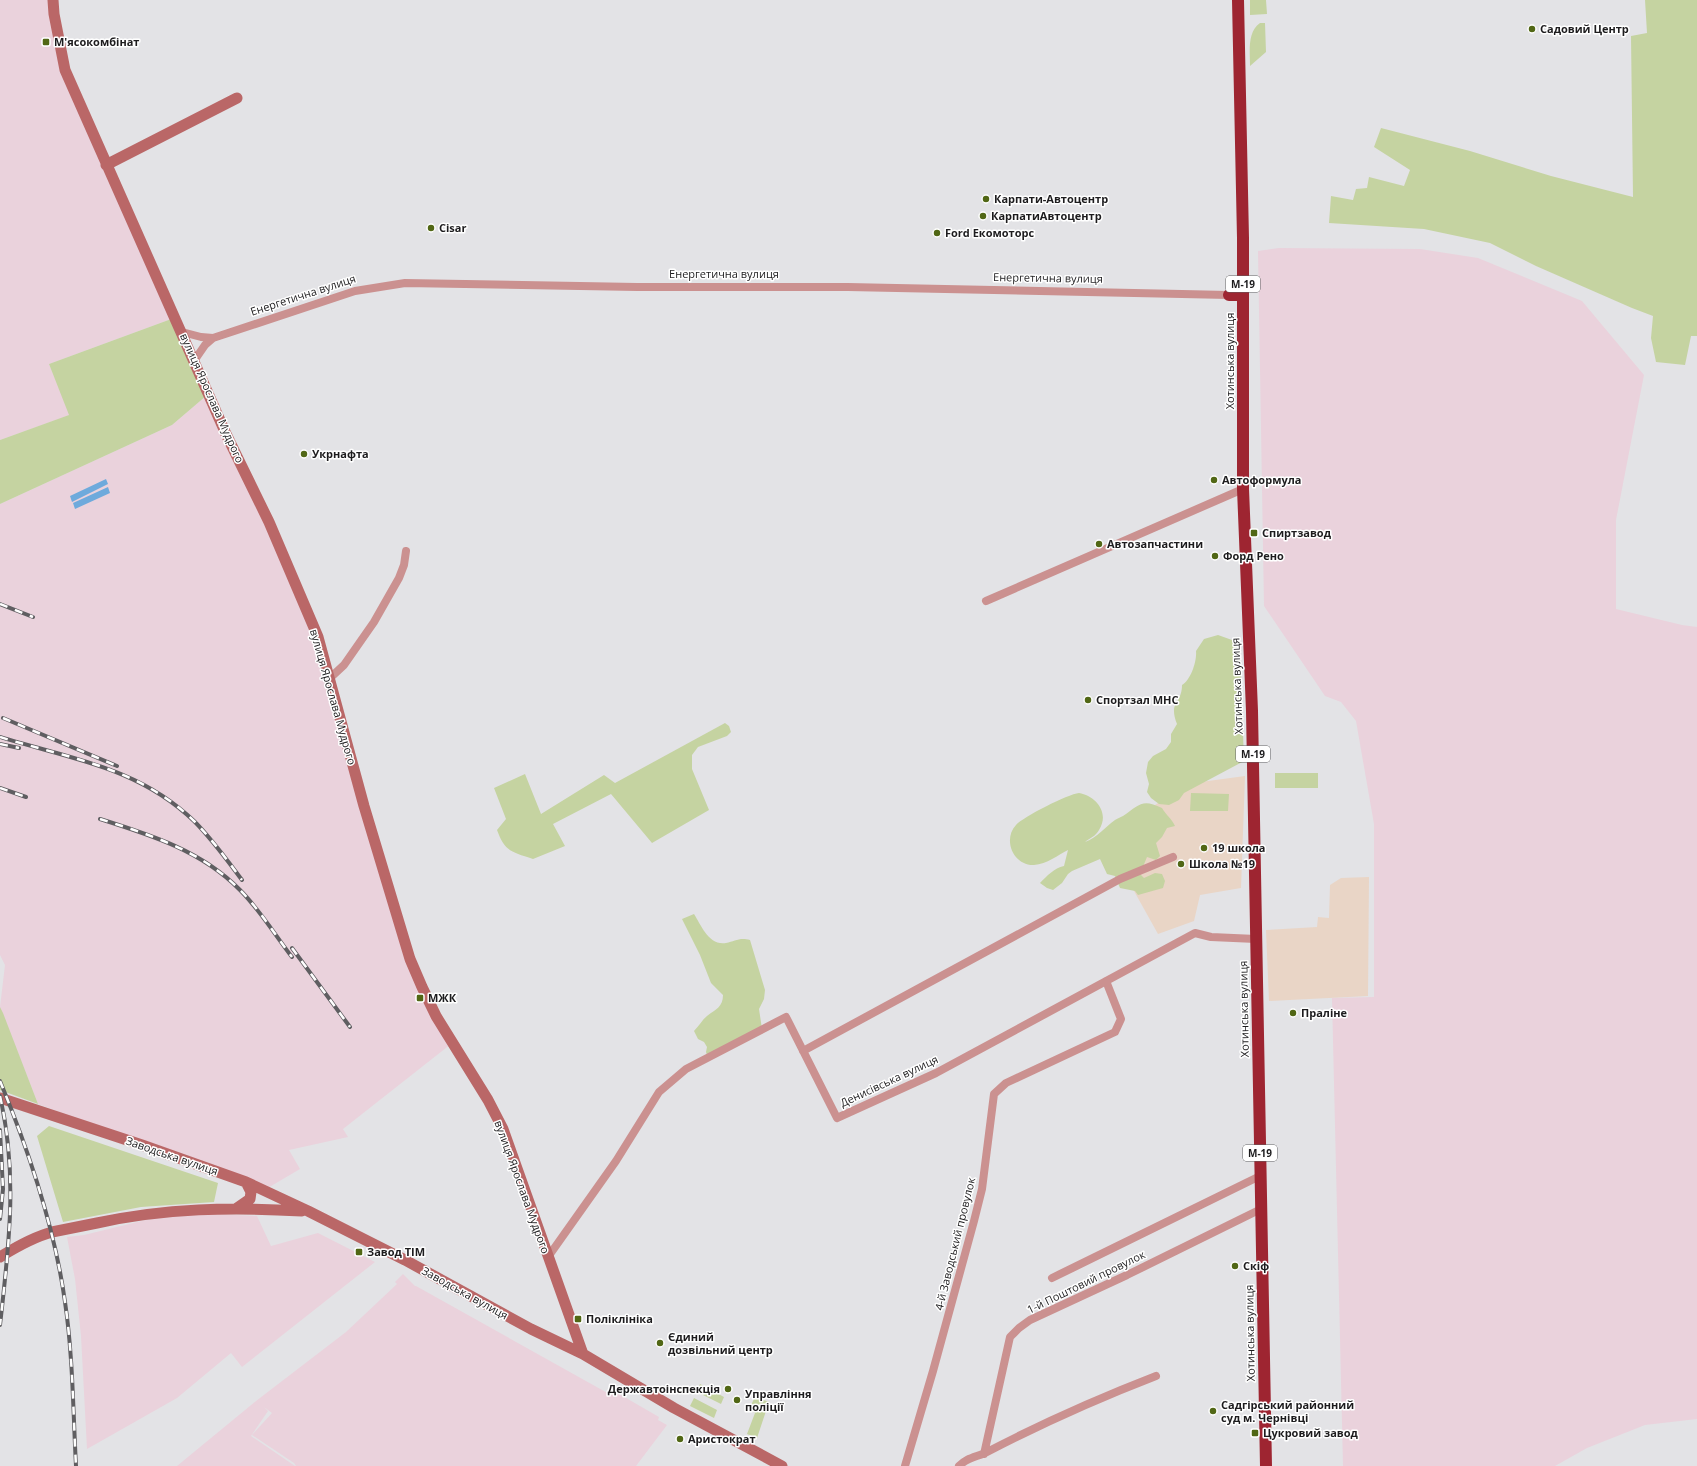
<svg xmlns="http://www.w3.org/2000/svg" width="1697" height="1466" font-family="'Open Sans',sans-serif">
<rect width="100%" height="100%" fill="#e3e3e6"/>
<path fill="#ead2dc" d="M0,0h53l11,72 110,246 -125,46 21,51 -70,25z
M1279,248l141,1 58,9 104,43 62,74 -28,145v89l66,16 15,2v792l-52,6 -58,23 -32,18h-212l-11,-468 42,-1v-173l-18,-103 -15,-19 -16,-6 -61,-90 -6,-355z
M206,396l111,241 91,321 43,86 -108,85 5,8 -59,13 11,19 -34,20 -228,-85 -38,-97 5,-42 -5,-10v-451l172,-79z
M195,1213l62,3 14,30 47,-13 57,29 -133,105 -11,-14 -54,45 -90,51 -6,-113 -6,-57 -8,-42 17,-2 70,-17z
M403,1274l12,12h1l195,109 3,-4 45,26 -1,3 9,5 -31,41h-340l-2,-3 -42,-28 20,-22 -8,-6 4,4 -17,25 44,30h-118l79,-65 90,-69 51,-48 -2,-2z"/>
<path fill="#e9d5c6" d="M1245,776l-4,112 -41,7 -6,26 -36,13 -53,-95 81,-55z
M1369,877l-1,119 -99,5 -3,-71 51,-3 1,-10 11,1 1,-33 11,-7z"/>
<path fill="#c5d3a1" d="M1250,0h16l1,14 -17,1z
M1645,0h52v336h-6l-6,29 -29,-3 -5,-24 2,-22 -21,-8 -96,-42 -46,-23 -66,-14 -95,-6 2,-27 22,4 3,-11 11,-1 2,-11 35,9 6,-16 -36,-23 7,-19 89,23 81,25 82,21 -2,-161 16,-3z
M1260,23h5l1,29 -16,14c0,-14 -3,-34 10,-43z
M174,318l32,78 -34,29 -172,79v-64l69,-25 -20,-51z
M1218,635l14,5 8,12 4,109 -60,32 -5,7 -10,5 -10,-1 -8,-6 -4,-6 2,-8 -3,-11 2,-11 5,-6 13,-7 5,-7v-8l6,-10c-9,-23 5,-20 5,-39 9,-5 15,-24 14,-34l8,-12z
M725,723l4,3 2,6 -4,4 -29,11 -6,8v14l17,41 -57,33 -41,-49 -58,30 12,22 -32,13c-21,-7 -28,-7 -36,-29l9,-11 -12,-31 31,-14 16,40 63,-39 11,8z
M1275,773h43v15h-43z
M1079,793c17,3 31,20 20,37 -3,6 -9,8 -14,12 13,-5 20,-15 30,-22 3,-2 6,-3 8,-4 16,-11 19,-18 39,-8 4,7 10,11 13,18l-8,2 -5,9 -6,6 4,13 -4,4 -9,-3 -7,17 4,4 11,-5 7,1 3,7 -2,7 -25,7 -3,-4 -15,-3 -5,-12 -8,-2 -7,-15 -28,12 -4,3 -6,9 -9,7 -6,-2 -7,-5c7,-7 14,-15 24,-17l4,-16c-10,5 -21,14 -34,15 -20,1 -32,-25 -18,-40 7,-8 52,-31 63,-32z
M1191,793l38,1 -1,17h-38z
M694,914c7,11 15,32 32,29 9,-2 14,-6 24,-3l15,50 -1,9 -5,10 3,20 -54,29 -2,-6 1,-5 -3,-5 -6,-3 -4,-8c5,-5 8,-11 13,-15 9,-7 16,-9 16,-21l-12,-12 -11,-28 -18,-36z
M0,1007l3,6 35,91 -38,-14z
M49,1126l169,57 -4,19 -73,5 -78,15 -26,-86z
M700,1384l24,13 -3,7 -24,-12z
M755,1397l14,5 -12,36 -10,-4 8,-21 -6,-4z
M694,1398l23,12 -3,8 -24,-12z"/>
<path fill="#6eaadc" d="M106,479l2,5 -36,18 -2,-6z
M108,487l2,6 -35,16 -2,-6z"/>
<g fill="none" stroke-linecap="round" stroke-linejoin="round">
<path stroke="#cb9190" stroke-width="8" d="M182,332l19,5 12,1
M194,361l11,-16 8,-7 142,-47 50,-8 232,4h211l381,8
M986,601l257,-112
M330,678l14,-13 30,-43 25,-44 5,-13 2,-14
M803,1051l317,-172 53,-22
M548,1257l68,-96 43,-69 27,-23 100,-52 51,101 99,-45 259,-140 16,4 45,2
M1052,1278l208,-102
M984,1454l26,-117 9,-9 11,-8 97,-45 134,-66
M905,1466l28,-95 41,-150 8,-32 12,-95 12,-11 109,-51 6,-13 -15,-38
M959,1466c8,-9 19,-9 30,-15 54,-28 110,-53 167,-75"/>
<path stroke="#ba6767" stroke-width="11" d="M53,0l1,14 11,56 161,364 43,88 49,115 46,169 46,153 12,28 14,29 52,84 15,29 80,225
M106,165l131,-67
M0,1098l142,47 104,37 62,29 97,49 126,69 52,25 91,54 108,58
M237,1208l13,-9 1,-7 -5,-10
M0,1257c16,-10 34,-20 52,-25 15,-3 30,-6 45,-9 69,-15 134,-16 205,-12"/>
<path stroke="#9e2531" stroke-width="12" d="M1238,0l5,238v251l9,222 14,755
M1229,295h14"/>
<g stroke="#5f5e61" stroke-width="4">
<path id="rail" d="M0,604l33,13
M3,718l114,48
M0,737c71,22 138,30 194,84 18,18 33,39 48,59
M0,744l19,4
M0,788l26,9
M100,819c51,16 102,32 140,71 20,20 35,45 52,67
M292,948l58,79
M0,1081c28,68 55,148 65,221 8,54 8,109 11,164
M0,1096c18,79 9,149 0,229
M0,1130l3,59 -3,30"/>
</g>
<use href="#rail" stroke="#fff" stroke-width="2.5" stroke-dasharray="8" stroke-linecap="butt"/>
</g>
<g fill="#516715" stroke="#fff" stroke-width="1.5">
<circle cx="1532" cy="29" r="4"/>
<rect x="42" y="38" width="8" height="8" rx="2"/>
<circle cx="986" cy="199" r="4"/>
<circle cx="983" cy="216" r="4"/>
<circle cx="431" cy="228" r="4"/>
<circle cx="937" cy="233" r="4"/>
<circle cx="304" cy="454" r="4"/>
<circle cx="1214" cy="480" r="4"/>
<rect x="1250" y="529" width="8" height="8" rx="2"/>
<circle cx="1099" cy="544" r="4"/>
<circle cx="1215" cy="556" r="4"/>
<circle cx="1088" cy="700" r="4"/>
<circle cx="1204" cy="848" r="4"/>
<circle cx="1181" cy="864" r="4"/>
<rect x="416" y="994" width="8" height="8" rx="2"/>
<circle cx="1293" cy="1013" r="4"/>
<rect x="355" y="1248" width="8" height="8" rx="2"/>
<circle cx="1235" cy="1266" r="4"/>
<rect x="574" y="1315" width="8" height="8" rx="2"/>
<circle cx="660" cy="1343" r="4"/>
<circle cx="728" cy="1389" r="4"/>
<circle cx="737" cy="1400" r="4"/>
<circle cx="1213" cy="1411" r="4"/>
<rect x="1251" y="1429" width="8" height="8" rx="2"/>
<circle cx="680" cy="1439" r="4"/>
</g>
<g text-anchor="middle" stroke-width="3" stroke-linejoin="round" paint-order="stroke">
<g fill="#fff" stroke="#616062" stroke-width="1">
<rect x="1226" y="276" width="34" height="16" rx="3"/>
<rect x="1236" y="746" width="34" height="16" rx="3"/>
<rect x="1243" y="1145" width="34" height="16" rx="3"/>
</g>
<g font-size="10" font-weight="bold" fill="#1d1c1e">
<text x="1243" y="288">М-19</text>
<text x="1253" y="758">М-19</text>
<text x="1260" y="1157">М-19</text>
</g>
<g font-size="11" font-weight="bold" fill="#1d1c1e" stroke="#fff" text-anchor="start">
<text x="1540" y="33">Садовий Центр</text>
<text x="54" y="46">М'ясокомбінат</text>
<text x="994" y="203">Карпати-Автоцентр</text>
<text x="991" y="220">КарпатиАвтоцентр</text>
<text x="439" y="232">Cisar</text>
<text x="945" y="237">Ford Екомоторс</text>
<text x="312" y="458">Укрнафта</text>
<text x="1222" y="484">Автоформула</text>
<text x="1262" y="537">Спиртзавод</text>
<text x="1107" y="548">Автозапчастини</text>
<text x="1223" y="560">Форд Рено</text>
<text x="1096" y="704">Спортзал МНС</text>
<text x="1212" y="852">19 школа</text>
<text x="1189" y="868">Школа №19</text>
<text x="428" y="1002">МЖК</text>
<text x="1301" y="1017">Праліне</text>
<text x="367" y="1256">Завод ТІМ</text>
<text x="1243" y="1270">Скіф</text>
<text x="586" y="1323">Поліклініка</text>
<text x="668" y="1341">Єдиний<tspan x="668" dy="13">дозвільний центр</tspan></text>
<text x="720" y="1393" text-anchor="end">Державтоінспекція</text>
<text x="745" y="1398">Управління<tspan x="745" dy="13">поліції</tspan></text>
<text x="1221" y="1409">Садгірський районний<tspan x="1221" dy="13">суд м. Чернівці</tspan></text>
<text x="1263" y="1437">Цукровий завод</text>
<text x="688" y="1443">Аристократ</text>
</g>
<g font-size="11" fill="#1d1c1e" stroke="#fff">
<text x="724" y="278">Енергетична вулиця</text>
<text transform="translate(1048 278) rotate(1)" y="4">Енергетична вулиця</text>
<text transform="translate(303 295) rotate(-18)" y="4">Енергетична вулиця</text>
<text transform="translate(1230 361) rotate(-90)" y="4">Хотинська вулиця</text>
<text transform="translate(212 398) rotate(66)" y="4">вулиця Ярослава Мудрого</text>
<text transform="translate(1237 686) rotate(-92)" y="4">Хотинська вулиця</text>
<text transform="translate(333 697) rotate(74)" y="4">вулиця Ярослава Мудрого</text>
<text transform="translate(1244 1009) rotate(-91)" y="4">Хотинська вулиця</text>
<text transform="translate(889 1081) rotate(-25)" y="4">Денисівська вулиця</text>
<text transform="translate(172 1156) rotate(19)" y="4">Заводська вулиця</text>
<text transform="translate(522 1187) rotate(70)" y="4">вулиця Ярослава Мудрого</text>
<text transform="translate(955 1244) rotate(-76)" y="4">4-й Заводський провулок</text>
<text transform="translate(1086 1282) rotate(-26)" y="4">1-й Поштовий провулок</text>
<text transform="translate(465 1293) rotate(29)" y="4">Заводська вулиця</text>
<text transform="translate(1250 1333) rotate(-91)" y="4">Хотинська вулиця</text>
</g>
</g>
</svg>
